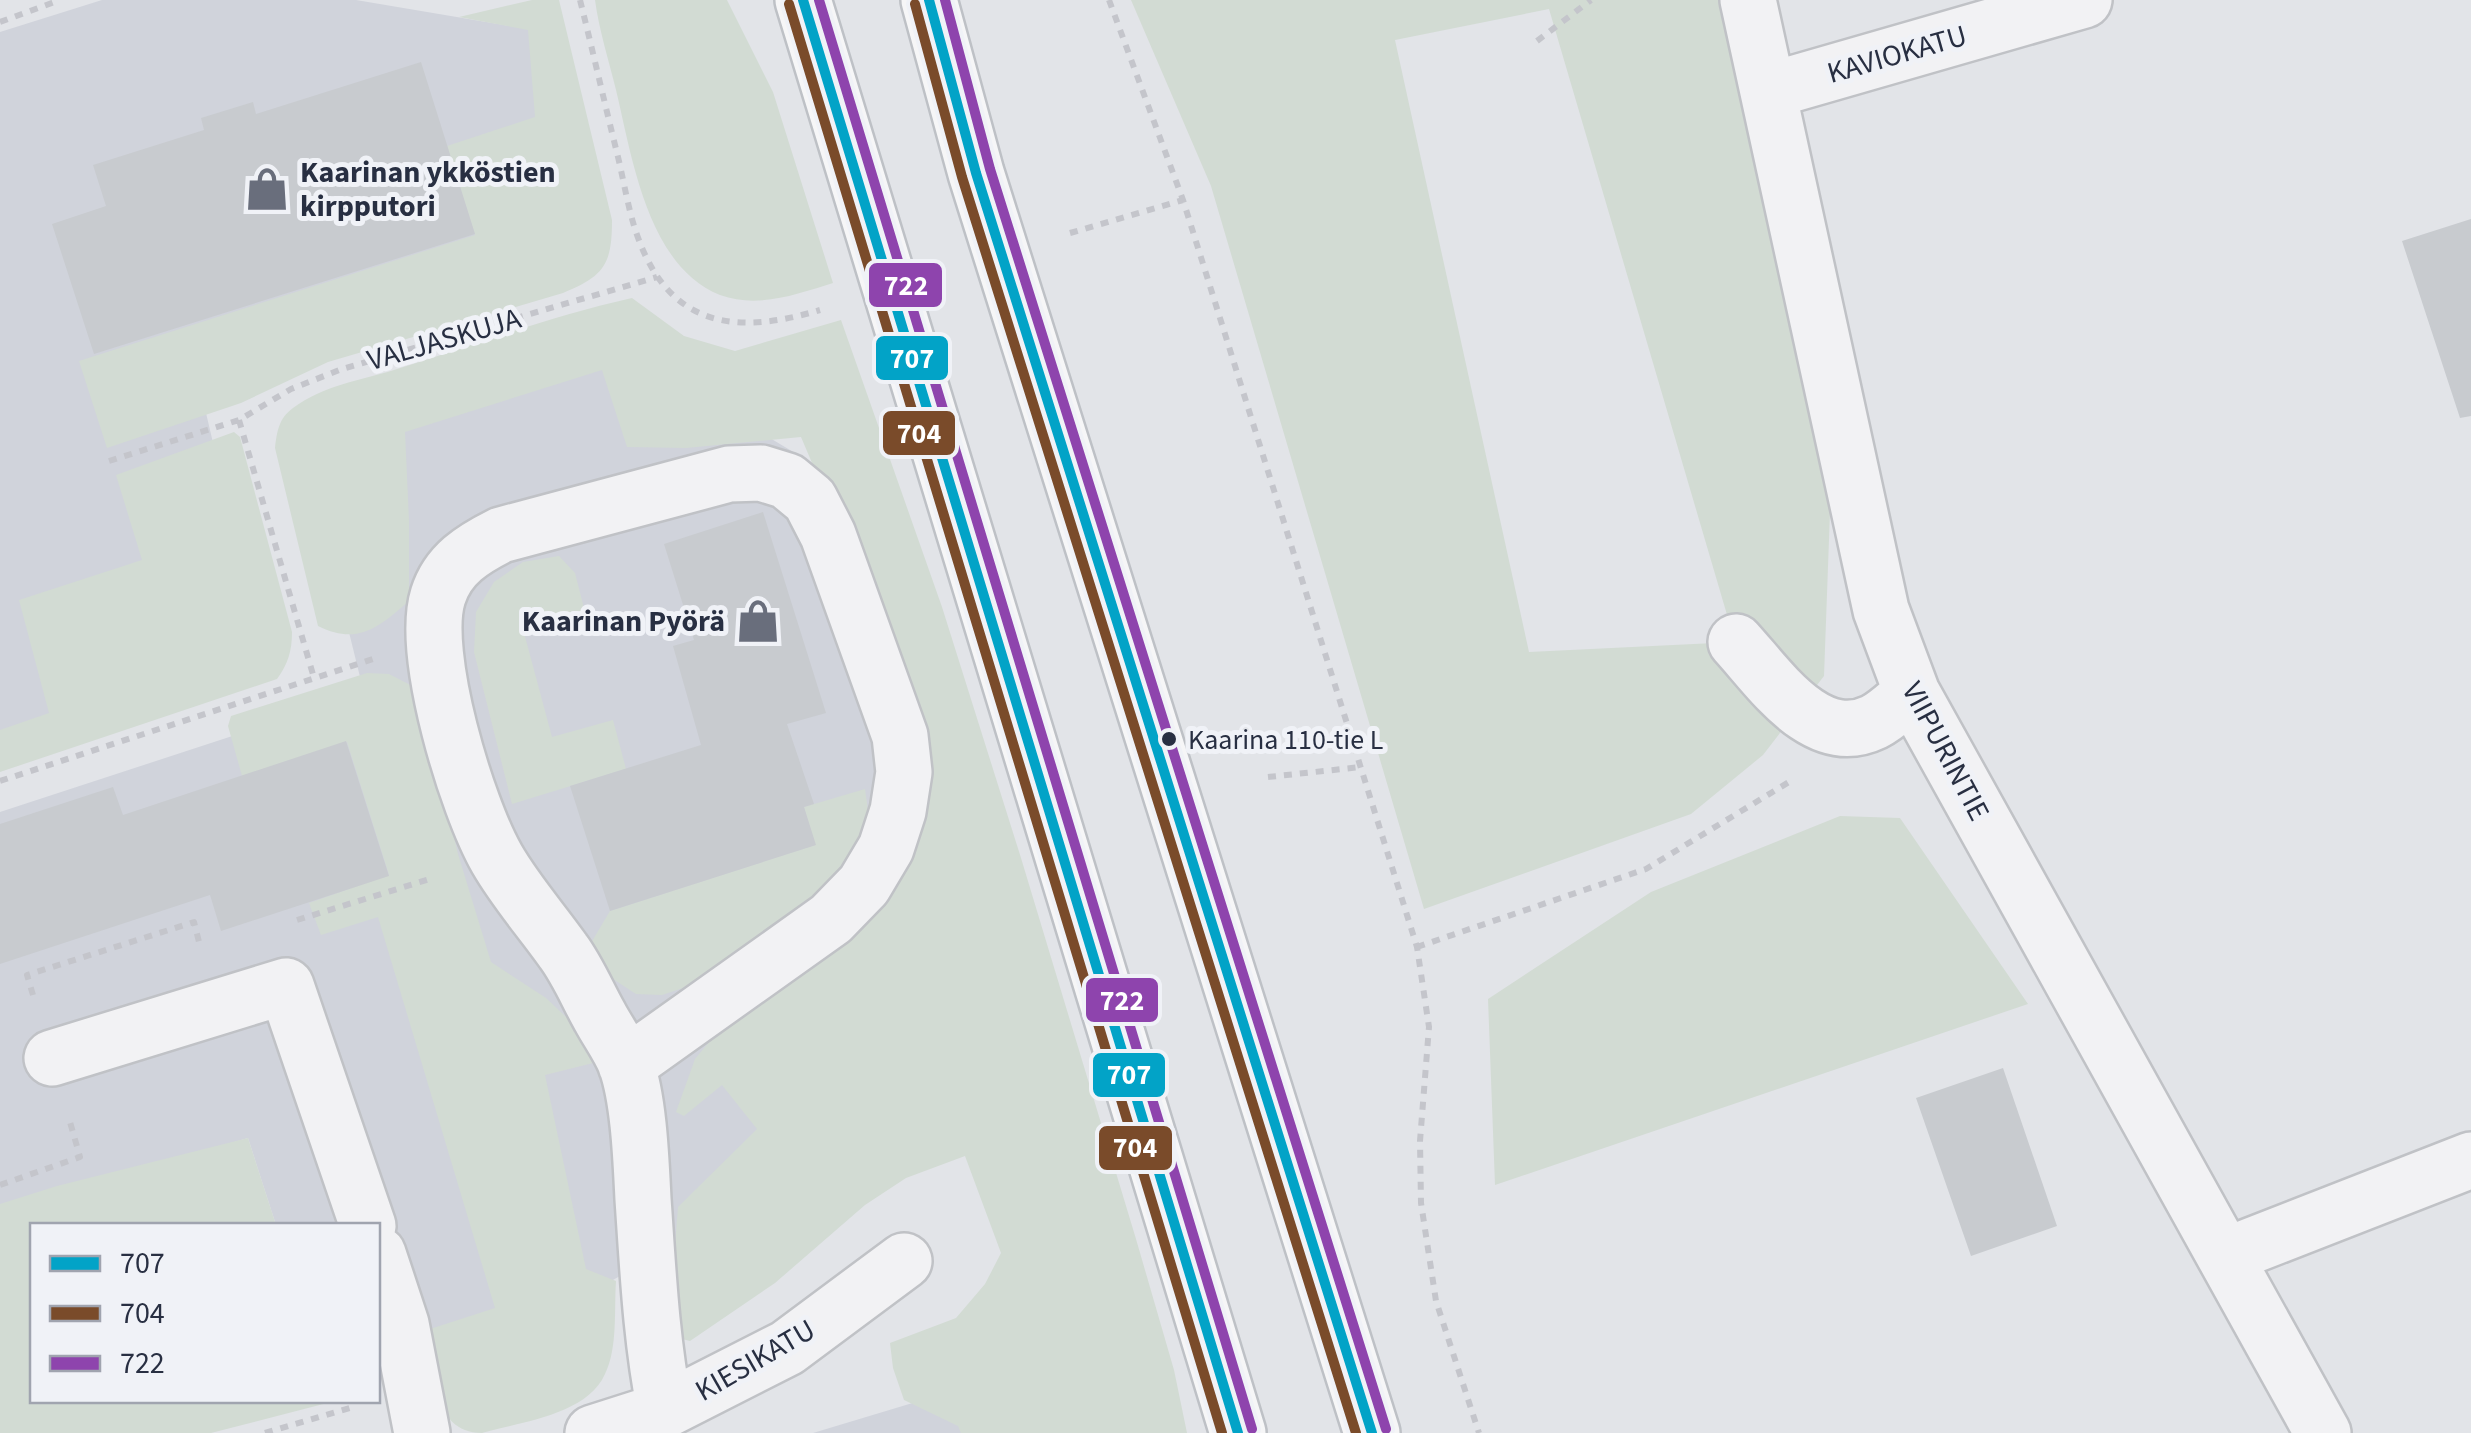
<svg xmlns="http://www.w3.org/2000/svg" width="2471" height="1433" font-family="'Source Sans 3',sans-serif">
<rect width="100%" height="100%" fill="#e2e4e8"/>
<path fill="#d0d3db" d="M102,0h254l184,31 44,221 -386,127 68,289 -266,88v-724z
M601,337l209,125 174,448 -245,299 -190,107 -120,16 -51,16v-122l-102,-1 -28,-87 -248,74v-400l364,-119 -63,-255z
M959,1389l24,44h-170z"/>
<path fill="#d2dbd3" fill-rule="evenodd" d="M532,0h27l53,220c0,45 -8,56 -49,73l-235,69 -87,41 -134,45 -28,-87 396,-126 -28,-89 88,-29 -7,-87 -69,-13z
M595,0h132l46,92 60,191c-36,11 -75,26 -113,12 -73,-29 -88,-139 -104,-205 -7,-29 -17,-60 -21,-90z
M1131,0h602l55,185 42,327 -6,164 -61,79 -72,59 -267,95 -213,-723zM1549,9l186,633 -206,10 -134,-612z
M632,298l52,38 51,15 106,-31 101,287 79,251 115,381 38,131 13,63h-226l-3,-7 -54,-26 -11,-32 -3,-25 66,-25 29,-34 16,-31 -36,-97 -59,22 -41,27 -90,78 -85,58 -12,-3 -9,-18 9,-113 79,-78 -35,-44 -38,31 -8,-4 19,-53 39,-47 166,-138 -31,-277 -68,-160 -115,11 -59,-1 -25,-77 -197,62 4,88v81c-30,26 -51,45 -91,25l-43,-178c2,-17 4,-30 18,-40 31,-23 66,-27 101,-38 80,-25 157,-54 238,-72z
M234,432l6,5 52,195c0,19 -4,32 -15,47l-277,93v-42l49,-17 -30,-113 123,-40 -26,-85z
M559,556l16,17 10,39 -62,17 29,108 61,-17 13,49 -114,35 -38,-152 2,-40 18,-30 29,-20z
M367,673l22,1 31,16 38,164 33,108 55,36 37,35 10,30 -48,12 41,194 30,12c-2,28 2,67 -11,93 -18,41 -85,48 -123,59 -51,0 -50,-67 -55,-103l68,-22 -117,-391 -57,18 -12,-32 80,-28 -42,-133 -105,34 -14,-50 3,-10z
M865,789l4,29 -5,23 -34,50 -135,93 -33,11 -26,-1 -26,-17 -22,-29 22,-37 205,-66 -11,-38z
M1840,816l60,2 128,186 -533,181 -7,-186 163,-107z
M248,1138l28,87 -244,1v174l303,1 -124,32h-211v-229l57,-18z"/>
<path fill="#c8cbcf" d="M421,62l54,172 -381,120 -42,-130 54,-18 -13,-41 111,-35 -3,-12 52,-16 3,12z
M2471,219v197l-11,2 -58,-177z
M763,512l63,201 -39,11 27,80 -10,3 12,38 -206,66 -40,-125 131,-41 -28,-99 21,-6 -30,-96z
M346,741l43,135 -168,55 -11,-36 -210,69v-140l113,-37 10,28z
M2003,1068l54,158 -86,30 -55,-158z"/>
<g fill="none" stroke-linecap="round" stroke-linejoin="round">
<g stroke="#c0c2c6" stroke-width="60">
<path id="minor" d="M1748,0l133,610 31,83 411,740
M1768,91l316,-91
M1736,642c34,37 80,108 138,80 14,-7 26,-20 38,-29
M52,1058l234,-72 82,240
M626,1065l205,-146 33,-34 22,-37 12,-37 6,-39 -4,-36 -72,-201 -18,-35 -23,-19 -26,-8 -32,1 -228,61c-28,14 -53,29 -63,61 -18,57 29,211 59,263 19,33 44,61 66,92 15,20 25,45 37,66 8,15 20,31 26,47 13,36 15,96 17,135 5,72 8,140 22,211
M378,1254l23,70 21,109
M2225,1256l246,-96
M593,1433l72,-23 122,-62 117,-87"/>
</g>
<g stroke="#bec1c6" stroke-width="60">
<path id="major" d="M803,0l435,1433
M929,0l47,173 396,1260"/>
</g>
<path stroke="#c4c5cb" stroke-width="6" stroke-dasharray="8 8" stroke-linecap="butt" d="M580,0c13,52 25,105 38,157 6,25 10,51 18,75 32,95 98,104 184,78
M1109,0l74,200 234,747 12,80 -9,114 1,62 15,98 43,132
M0,22l60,-22
M1537,41l54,-41
M1070,233l113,-33
M239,420l75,258
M109,461l130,-41 52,-31 51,-20 315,-92
M1268,777l93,-10
M0,781l373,-122
M297,920l136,-42
M1417,947l229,-78 143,-87
M33,995l-6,-20 167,-53 5,20
M0,1185l80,-28 -10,-35
M265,1433l85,-25"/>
<use href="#minor" stroke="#f2f2f4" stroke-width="55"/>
<use href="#major" stroke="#f6f6f7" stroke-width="55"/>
<g stroke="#f0f2f7" stroke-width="18">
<path id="bus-1" d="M803,0l435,1433
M929,0l47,173 396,1260"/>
</g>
<g stroke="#f0f2f7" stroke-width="18">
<path id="bus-2" d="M789,4l433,1429
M915,4l47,173 394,1256"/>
</g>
<g stroke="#f0f2f7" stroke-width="18">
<path id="bus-3" d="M819,0l433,1429
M945,0l45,169 396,1260"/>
</g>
<use href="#bus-1" stroke="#02a3c7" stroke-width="10"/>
<use href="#bus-2" stroke="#7a4b2a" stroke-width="10"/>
<use href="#bus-3" stroke="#8e44ad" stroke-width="10"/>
</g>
<defs>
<g id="shop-bare" transform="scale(3.45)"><path d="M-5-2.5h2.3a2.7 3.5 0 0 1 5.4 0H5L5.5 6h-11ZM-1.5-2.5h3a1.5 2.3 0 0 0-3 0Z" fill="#696e7c" stroke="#f0f2f7" stroke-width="2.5" paint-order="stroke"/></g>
</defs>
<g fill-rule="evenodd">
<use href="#shop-bare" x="267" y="189"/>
<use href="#shop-bare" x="758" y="621"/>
</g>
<circle fill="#282f42" stroke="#f0f2f7" stroke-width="4" cx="1169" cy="739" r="9"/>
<g text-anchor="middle" stroke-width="10" stroke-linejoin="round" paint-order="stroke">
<g font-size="28" fill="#282f42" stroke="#f0f2f7" text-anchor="start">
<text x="1188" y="749">Kaarina 110-tie L</text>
</g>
<g font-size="30" fill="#282f42" stroke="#f0f2f7">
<text transform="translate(1897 54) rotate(-16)" y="10">KAVIOKATU</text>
<text transform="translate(444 339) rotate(-16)" y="10">VALJASKUJA</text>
<text transform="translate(1946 751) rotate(62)" y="10">VIIPURINTIE</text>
<text transform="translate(755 1360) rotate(-30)" y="10">KIESIKATU</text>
</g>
<g font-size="30" font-weight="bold" fill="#282f42" stroke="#f0f2f7" text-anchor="start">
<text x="300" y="182">Kaarinan ykköstien<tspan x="300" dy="34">kirpputori</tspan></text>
<text x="725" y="631" text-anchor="end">Kaarinan Pyörä</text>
</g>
</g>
<g stroke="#f0f2f7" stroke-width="4">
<rect x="867" y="261" width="77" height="48" rx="10" fill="#8e44ad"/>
<rect x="874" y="334" width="76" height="48" rx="10" fill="#02a3c7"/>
<rect x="881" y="409" width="76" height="48" rx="10" fill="#7a4b2a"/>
<rect x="1084" y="976" width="76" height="48" rx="10" fill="#8e44ad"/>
<rect x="1091" y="1051" width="76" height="48" rx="10" fill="#02a3c7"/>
<rect x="1097" y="1124" width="77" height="48" rx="10" fill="#7a4b2a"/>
</g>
<g font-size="28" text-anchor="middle" font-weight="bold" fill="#fff">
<text x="906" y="295">722</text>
<text x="912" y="368">707</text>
<text x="919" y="443">704</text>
<text x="1122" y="1010">722</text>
<text x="1129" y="1084">707</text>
<text x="1135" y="1157">704</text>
</g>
<rect x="30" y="1223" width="350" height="180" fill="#f0f2f7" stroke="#a0a4af" stroke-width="2.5"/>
<rect x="50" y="1256" width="50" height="15" fill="#02a3c7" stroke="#a0a4af" stroke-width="2.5"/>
<text x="120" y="1273" font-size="30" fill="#282f42">707</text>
<rect x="50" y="1306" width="50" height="15" fill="#7a4b2a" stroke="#a0a4af" stroke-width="2.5"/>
<text x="120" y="1323" font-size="30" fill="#282f42">704</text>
<rect x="50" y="1356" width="50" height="15" fill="#8e44ad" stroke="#a0a4af" stroke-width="2.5"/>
<text x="120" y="1373" font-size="30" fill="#282f42">722</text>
</svg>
